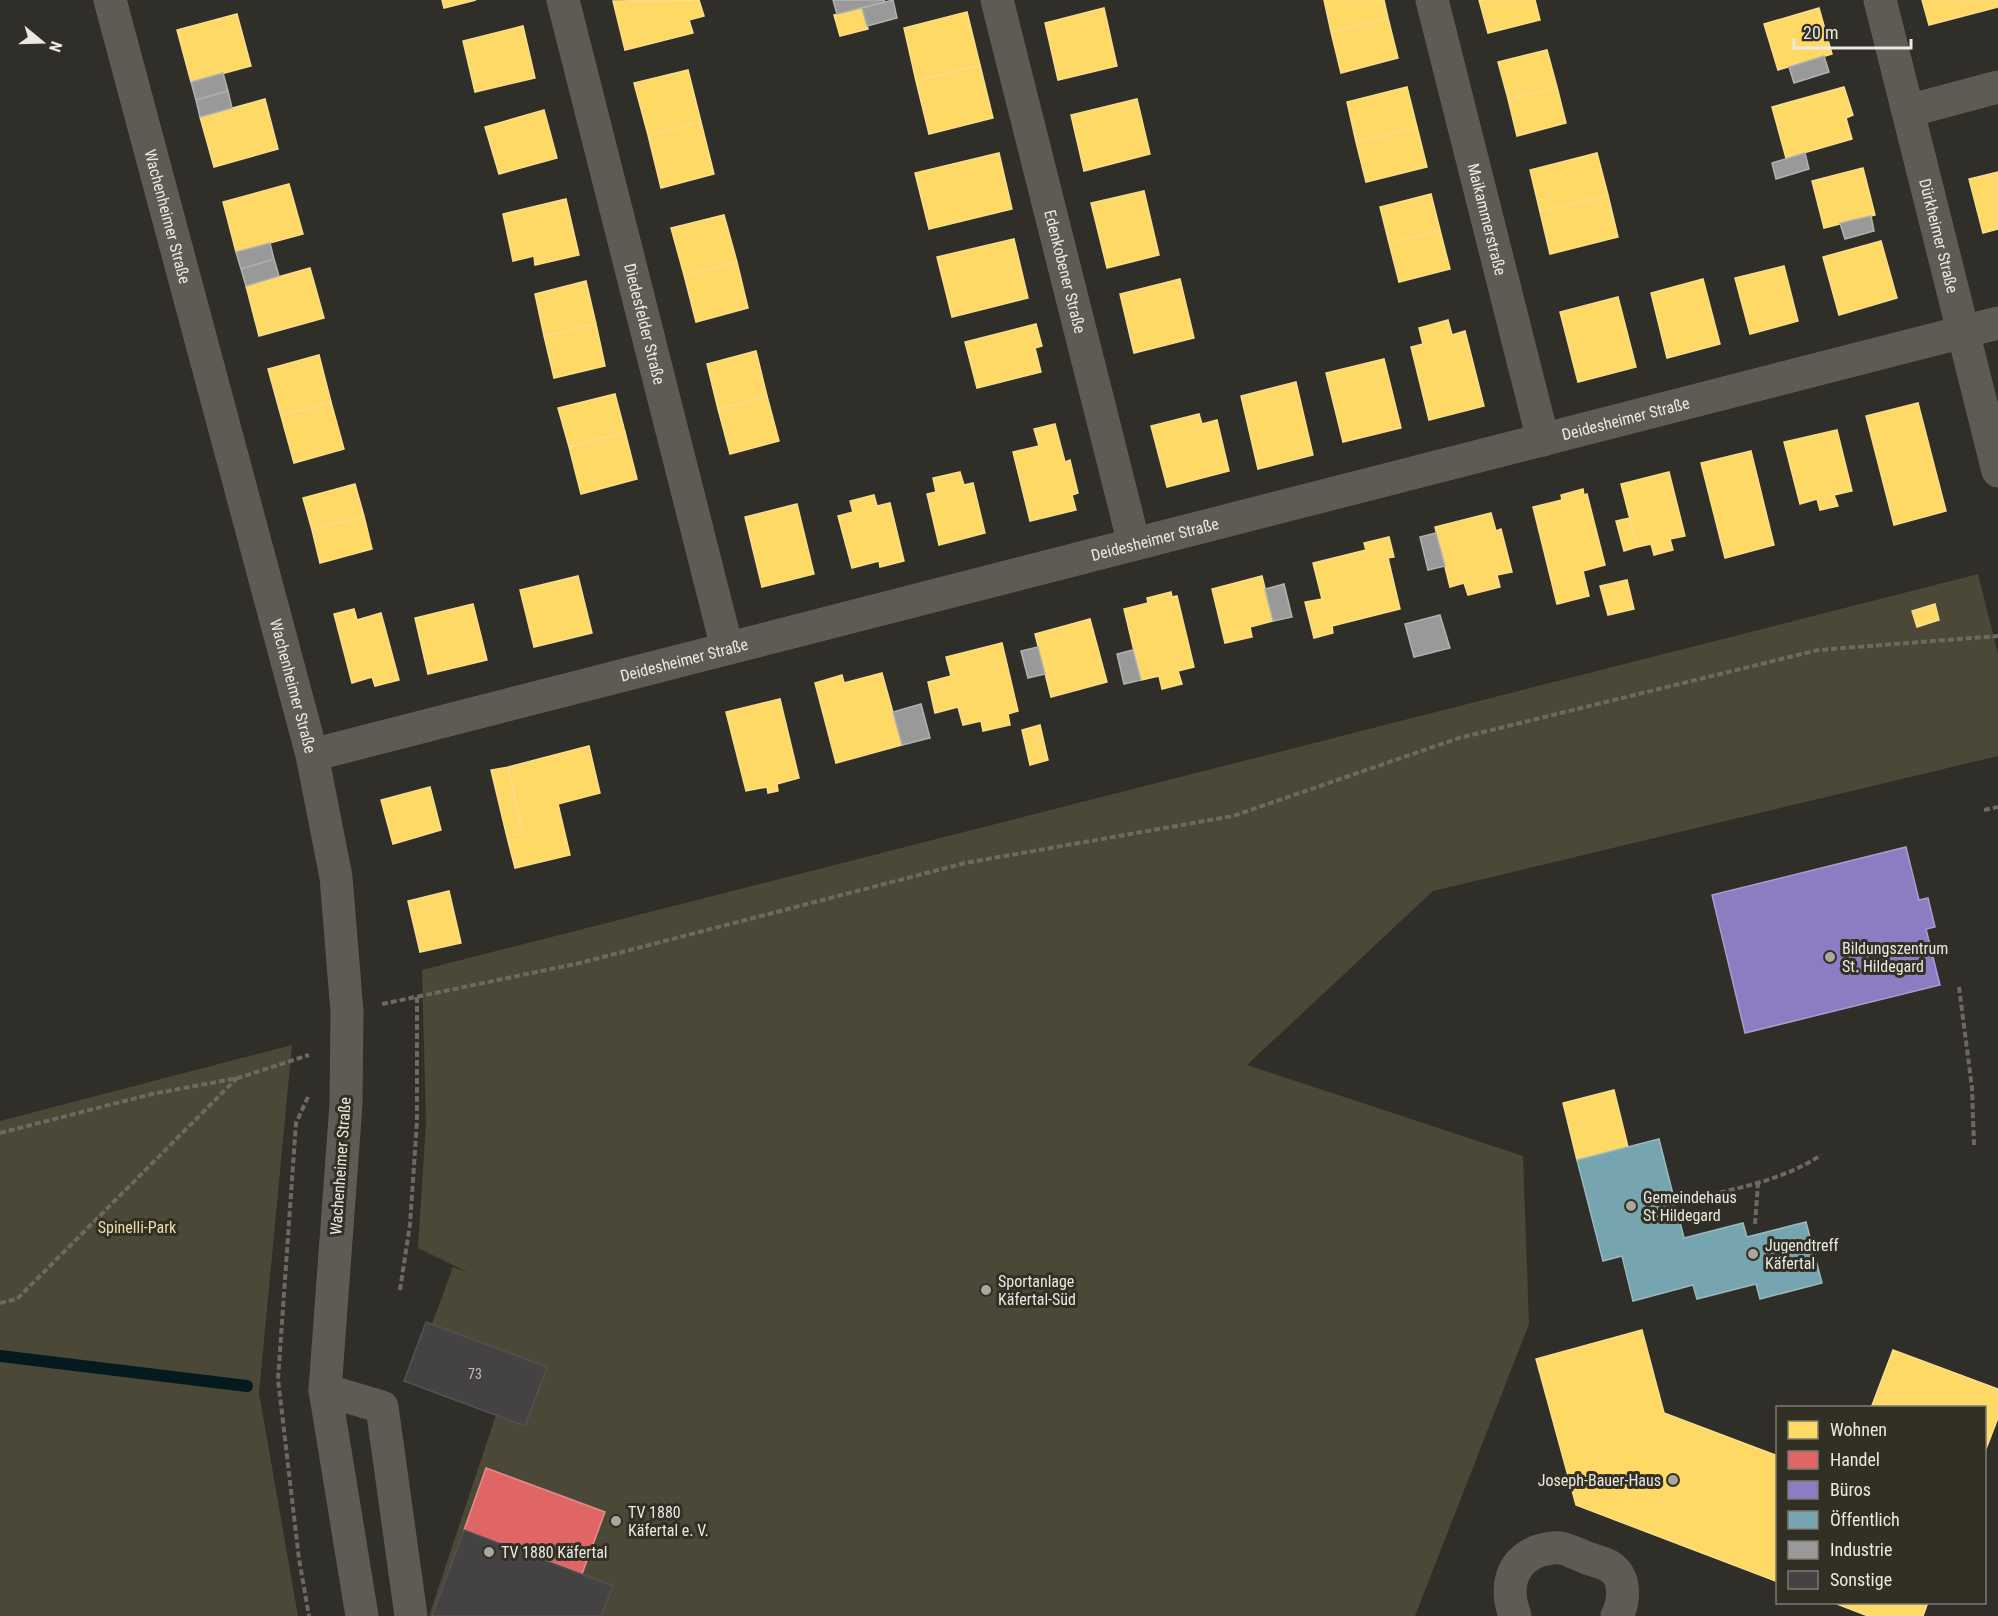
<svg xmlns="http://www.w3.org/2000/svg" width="1998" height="1616" font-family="'Roboto Condensed',sans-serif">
<rect width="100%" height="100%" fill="#2f2e28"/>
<path fill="#4c4838" d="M1978,574l20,80v102l-565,135 -186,174 276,91 6,168 -114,292h-986l67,-201 -92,-34 22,-59 6,2 21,-57 16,6 -51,-25 8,-125 -4,-153z
M292,1045l-33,348 39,223h-298v-495z"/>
<path fill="#ffd966" stroke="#f9de8b" stroke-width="1.5" d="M442,0h34l-32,8z
M699,0l5,16 -15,4 4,13 -68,17 -12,-49z
M1324,0h60l4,18 -57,14z
M1479,0h56l5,20 -52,13z
M1922,0h76v7l-69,18z
M862,8l6,21 -28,7 -6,-21z
M1104,8l13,58 -59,14 -13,-57z
M1819,8l13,46 -54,16 -14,-46z
M967,12l13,53 -64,16 -12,-53z
M237,14l14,52 -60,16 -14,-52z
M1388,18l10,40 -57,15 -10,-41z
M523,26l12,52 -60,14 -12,-51z
M1547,50l10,37 -49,12 -10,-37z
M980,65l13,53 -64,16 -13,-53z
M688,70l13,52 -53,13 -14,-52z
M1407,87l10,40 -61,15 -9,-40z
M1557,87l9,36 -49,13 -9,-37z
M1844,87l9,28 -7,3 6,21 -66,19 -14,-51z
M265,99l13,50 -64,18 -14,-50z
M1137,99l13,55 -66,17 -13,-56z
M544,110l13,48 -58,16 -14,-47z
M701,122l13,52 -53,14 -13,-53z
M1417,127l10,40 -61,15 -10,-40z
M999,153l13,56 -83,20 -14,-56z
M1597,153l11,42 -68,17 -10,-42z
M1863,168l12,47 -51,13 -12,-47z
M1998,172v57l-15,4 -14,-54z
M289,184l14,50 -67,18 -13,-50z
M1144,191l15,64 -52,13 -16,-65z
M1431,194l9,36 -51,13 -9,-36z
M1608,195l10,42 -68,17 -10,-42z
M566,199l13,56 -44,10 -1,-9 -21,5 -10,-47z
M724,215l13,47 -53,13 -13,-47z
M1440,230l10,39 -51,13 -10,-39z
M1014,239l14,59 -76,19 -15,-60z
M1881,241l16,57 -58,17 -16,-58z
M737,262l11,46 -52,14 -12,-47z
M1784,266l14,55 -48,13 -15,-56z
M310,268l14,50 -65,18 -13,-50z
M1180,279l14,59 -60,15 -14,-59z
M1703,279l17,65 -53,14 -16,-65z
M586,281l10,43 -52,12 -9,-42z
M1618,297l18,70 -58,15 -18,-70z
M1448,320l4,15 13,-4 19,75 -55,14 -18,-73 12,-3 -4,-16z
M596,324l9,42 -51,12 -10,-42z
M1036,324l6,22 -7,2 6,24 -64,16 -12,-46z
M756,351l11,45 -49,13 -11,-45z
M319,355l12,47 -50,14 -13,-47z
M1384,359l17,69 -58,14 -17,-69z
M1296,382l17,73 -55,14 -17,-73z
M615,394l10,38 -56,15 -11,-39z
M767,396l12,45 -49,13 -12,-45z
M331,402l13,47 -50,14 -13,-47z
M1918,403l28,108 -52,14 -28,-109z
M1199,414l3,10 15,-4 12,51 -62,16 -16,-61z
M1055,424l10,38 5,-2 8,33 -6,2 4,15 -46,11 -17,-69 26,-6 -5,-17z
M1837,430l15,61 -18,4 4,11 -18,4 -3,-11 -17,5 -16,-62z
M625,432l12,47 -56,15 -12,-47z
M1751,451l23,94 -49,13 -24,-95z
M960,472l4,13 9,-2 12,50 -46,12 -12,-51 9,-2 -3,-14z
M1669,472l16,64 -15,3 3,11 -19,5 -3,-11 -14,3 -16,-63z
M355,484l9,32 -52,14 -9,-32z
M1583,489l1,6 3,-1 18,71 -22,6 6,25 -32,8 -24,-97 29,-7 -1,-5z
M874,495l3,11 13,-3 14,58 -24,6 -1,-6 -27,7 -14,-52 15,-4 -3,-11z
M797,504l17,70 -52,13 -17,-70z
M1491,513l5,18 5,-2 11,43 -15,3 3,12 -32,8 -4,-12 -14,4 -15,-60z
M364,516l8,33 -52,14 -8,-33z
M1630,518l7,29 -13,4 -8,-30z
M1389,537l5,20 -6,1 12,51 -68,17 1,7 -19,5 -9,-36 17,-3 -9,-36 53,-13 -2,-7z
M578,576l14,57 -58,14 -14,-57z
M1262,576l11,45 -23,6 2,10 -27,6 -13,-54z
M1627,580l7,29 -26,6 -8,-29z
M1171,592l1,5 5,-1 17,71 -16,4 4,13 -20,5 -3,-13 -18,4 -17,-71 24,-6 -1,-5z
M473,604l14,56 -59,14 -13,-56z
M1935,604l4,16 -22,7 -5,-16z
M354,609l3,11 24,-7 18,67 -24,6 -3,-9 -20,6 -18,-69z
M1090,619l17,63 -56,15 -16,-63z
M1002,643l16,68 -10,3 2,11 -27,6 -2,-10 -18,4 -5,-18 -23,6 -7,-31 23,-6 -5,-19z
M882,673l20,72 -66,18 -21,-80 27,-8 2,8z
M780,699l19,79 -22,6 1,7 -10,2 -1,-6 -21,4 -20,-79z
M1040,725l8,35 -18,5 -8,-35z
M589,746l11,47 -42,11 12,51 -55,13 -8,-31 16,-4 -15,-66z
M508,767l15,66 -16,4 -16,-67z
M430,787l11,43 -48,14 -12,-44z
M449,891l12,52 -41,9 -12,-51z
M1614,1090l14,57 -51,13 -14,-57z
M1642,1330l22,83 114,43v126l-202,-77 -40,-146z
M1893,1350l105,39v29l-14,36v-46h-113z
M1832,1602h96l-5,14h-55z"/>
<path fill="#e06666" stroke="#e38d8b" stroke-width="1.5" d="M486,1468l119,44 -23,62 -118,-44z"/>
<path fill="#8e7cc3" stroke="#aa9ccc" stroke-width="1.5" d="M1906,847l13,53 9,-2 7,29 -9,2 14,56 -195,48 -33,-138z"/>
<path fill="#76a5af" stroke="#99b9be" stroke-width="1.5" d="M1659,1139l25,99 59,-15 4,14 59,-15 16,61 -62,16 -4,-15 -59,15 -4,-14 -60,16 -11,-45 -19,5 -26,-101z"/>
<path fill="#999" stroke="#b1b1af" stroke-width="1.5" d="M833,0h51l1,2 -48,12z
M893,0l4,18 -30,8 -5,-18z
M1824,56l5,16 -35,11 -5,-16z
M223,73l5,18 -32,9 -5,-18z
M228,91l4,17 -32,9 -4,-17z
M1805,153l4,16 -33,10 -4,-16z
M1871,216l3,15 -29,8 -5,-16z
M270,243l4,16 -33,10 -5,-17z
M274,259l5,17 -33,10 -5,-17z
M1436,533l9,33 -17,4 -8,-33z
M1284,584l8,33 -19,4 -8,-32z
M1440,615l10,33 -36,9 -9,-33z
M1038,647l7,27 -17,4 -7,-27z
M1133,650l8,30 -17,4 -7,-30z
M921,704l9,34 -28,7 -9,-33z"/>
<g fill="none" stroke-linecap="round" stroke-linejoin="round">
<path stroke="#051a1f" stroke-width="12" d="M0,1356l247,30"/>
</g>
<path fill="#454244" stroke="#535251" stroke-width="1.5" d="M426,1322l121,45 -22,59 -121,-45z
M464,1530l149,56 -12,30h-169z"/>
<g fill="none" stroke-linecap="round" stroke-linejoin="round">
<path stroke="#6d6962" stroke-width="4" stroke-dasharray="6 3" stroke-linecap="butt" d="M1984,810l14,-3
M1959,987l13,101 2,57
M382,1004l198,-41 385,-100 268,-47 226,-78 359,-88 180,-14
M308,1097l-12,26 -18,256 21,180 10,57
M0,1133l152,-39 86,-16 71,-23
M1685,1201c46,-12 96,-19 136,-46
M1755,1224l3,-41
M400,1290l10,-66 7,-103v-124
M0,1303l17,-4 220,-221"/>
<g stroke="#605b52" stroke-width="33">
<path id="s1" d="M110,0l202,755 24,122 11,135 -1,92 -21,286 37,226"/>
<path id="s2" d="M563,0l164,648"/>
<path id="s3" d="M997,0l137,544"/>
<path id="s4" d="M1432,0l111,440"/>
<path id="s5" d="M1880,0l118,471"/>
<path d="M1908,111l90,-24"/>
<path id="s6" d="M312,755l1686,-432"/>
<path d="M325,1390l57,17 29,209"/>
<path d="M1515,1616c-10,-27 -6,-53 23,-65 7,-2 16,-4 23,-3 9,2 18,7 26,10 8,3 20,5 26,11 13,11 11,33 4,47"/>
</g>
</g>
<g fill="#a9a7a0" stroke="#323025" stroke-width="2">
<circle cx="1830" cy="957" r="6"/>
<circle cx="1631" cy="1206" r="6"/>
<circle cx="1753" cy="1254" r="6"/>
<circle cx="986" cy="1290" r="6"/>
<circle cx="1673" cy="1480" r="6"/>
<circle cx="616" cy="1521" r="6"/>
<circle cx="489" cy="1552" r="6"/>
</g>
<g text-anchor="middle" stroke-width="6" stroke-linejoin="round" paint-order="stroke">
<g font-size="14" fill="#c1beba">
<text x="475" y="1379">73</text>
</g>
<g font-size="16" fill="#eae8e1" stroke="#323025">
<text dy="6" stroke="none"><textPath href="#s1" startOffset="224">Wachenheimer Straße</textPath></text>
<text dy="6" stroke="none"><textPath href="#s4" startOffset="226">Maikammerstraße</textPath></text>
<text dy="6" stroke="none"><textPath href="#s5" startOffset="243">Dürkheimer Straße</textPath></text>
<text dy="6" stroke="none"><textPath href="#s3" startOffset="280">Edenkobener Straße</textPath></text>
<text dy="6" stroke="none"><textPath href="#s2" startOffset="334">Diedesfelder Straße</textPath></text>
<text dy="6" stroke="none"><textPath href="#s6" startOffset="1356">Deidesheimer Straße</textPath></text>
<text dy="6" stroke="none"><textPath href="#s6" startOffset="870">Deidesheimer Straße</textPath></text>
<text dy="6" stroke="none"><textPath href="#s6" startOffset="384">Deidesheimer Straße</textPath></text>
<text dy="6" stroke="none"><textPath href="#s1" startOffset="710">Wachenheimer Straße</textPath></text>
<text transform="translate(340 1166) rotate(-86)" y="6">Wachenheimer Straße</text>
</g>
<g font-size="16" fill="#eae8e1" stroke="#323025" text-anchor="start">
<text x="1842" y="954">Bildungszentrum<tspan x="1842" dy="18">St. Hildegard</tspan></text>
<text x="1643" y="1203">Gemeindehaus<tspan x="1643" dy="18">St Hildegard</tspan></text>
<text x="1765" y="1251">Jugendtreff<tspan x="1765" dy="18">Käfertal</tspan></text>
<text x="998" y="1287">Sportanlage<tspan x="998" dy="18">Käfertal-Süd</tspan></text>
<text x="1661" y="1486" text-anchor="end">Joseph-Bauer-Haus</text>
<text x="628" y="1518">TV 1880<tspan x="628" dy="18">Käfertal e. V.</tspan></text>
<text x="501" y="1558">TV 1880 Käfertal</text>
</g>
<g font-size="16" fill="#ecdea9" stroke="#323025">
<text x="137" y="1233">Spinelli-Park</text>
</g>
</g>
<rect x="1776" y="1406" width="210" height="198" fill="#323025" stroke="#7c7a70" stroke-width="1.5"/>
<rect x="1788" y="1421" width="30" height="18" fill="#ffd966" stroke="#7c7a70" stroke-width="1.5"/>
<text x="1830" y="1436" font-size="18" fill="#eae8e1">Wohnen</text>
<rect x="1788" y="1451" width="30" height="18" fill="#e06666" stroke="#7c7a70" stroke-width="1.5"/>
<text x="1830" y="1466" font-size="18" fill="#eae8e1">Handel</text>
<rect x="1788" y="1481" width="30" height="18" fill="#8e7cc3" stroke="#7c7a70" stroke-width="1.5"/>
<text x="1830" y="1496" font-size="18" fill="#eae8e1">Büros</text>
<rect x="1788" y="1511" width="30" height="18" fill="#76a5af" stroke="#7c7a70" stroke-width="1.5"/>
<text x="1830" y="1526" font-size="18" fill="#eae8e1">Öffentlich</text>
<rect x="1788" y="1541" width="30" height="18" fill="#999999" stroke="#7c7a70" stroke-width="1.5"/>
<text x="1830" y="1556" font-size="18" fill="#eae8e1">Industrie</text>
<rect x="1788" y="1571" width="30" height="18" fill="#454244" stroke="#7c7a70" stroke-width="1.5"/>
<text x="1830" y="1586" font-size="18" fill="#eae8e1">Sonstige</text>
<g transform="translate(42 42) rotate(109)" stroke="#323025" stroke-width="4.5" paint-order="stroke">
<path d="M0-4.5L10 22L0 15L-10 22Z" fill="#eae8e1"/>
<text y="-9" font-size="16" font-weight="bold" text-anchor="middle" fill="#eae8e1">N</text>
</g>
<path d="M1794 39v9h117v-9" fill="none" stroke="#eae8e1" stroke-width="3"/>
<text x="1803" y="39" font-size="18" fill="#eae8e1" stroke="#323025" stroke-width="4.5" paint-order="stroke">20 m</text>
</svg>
